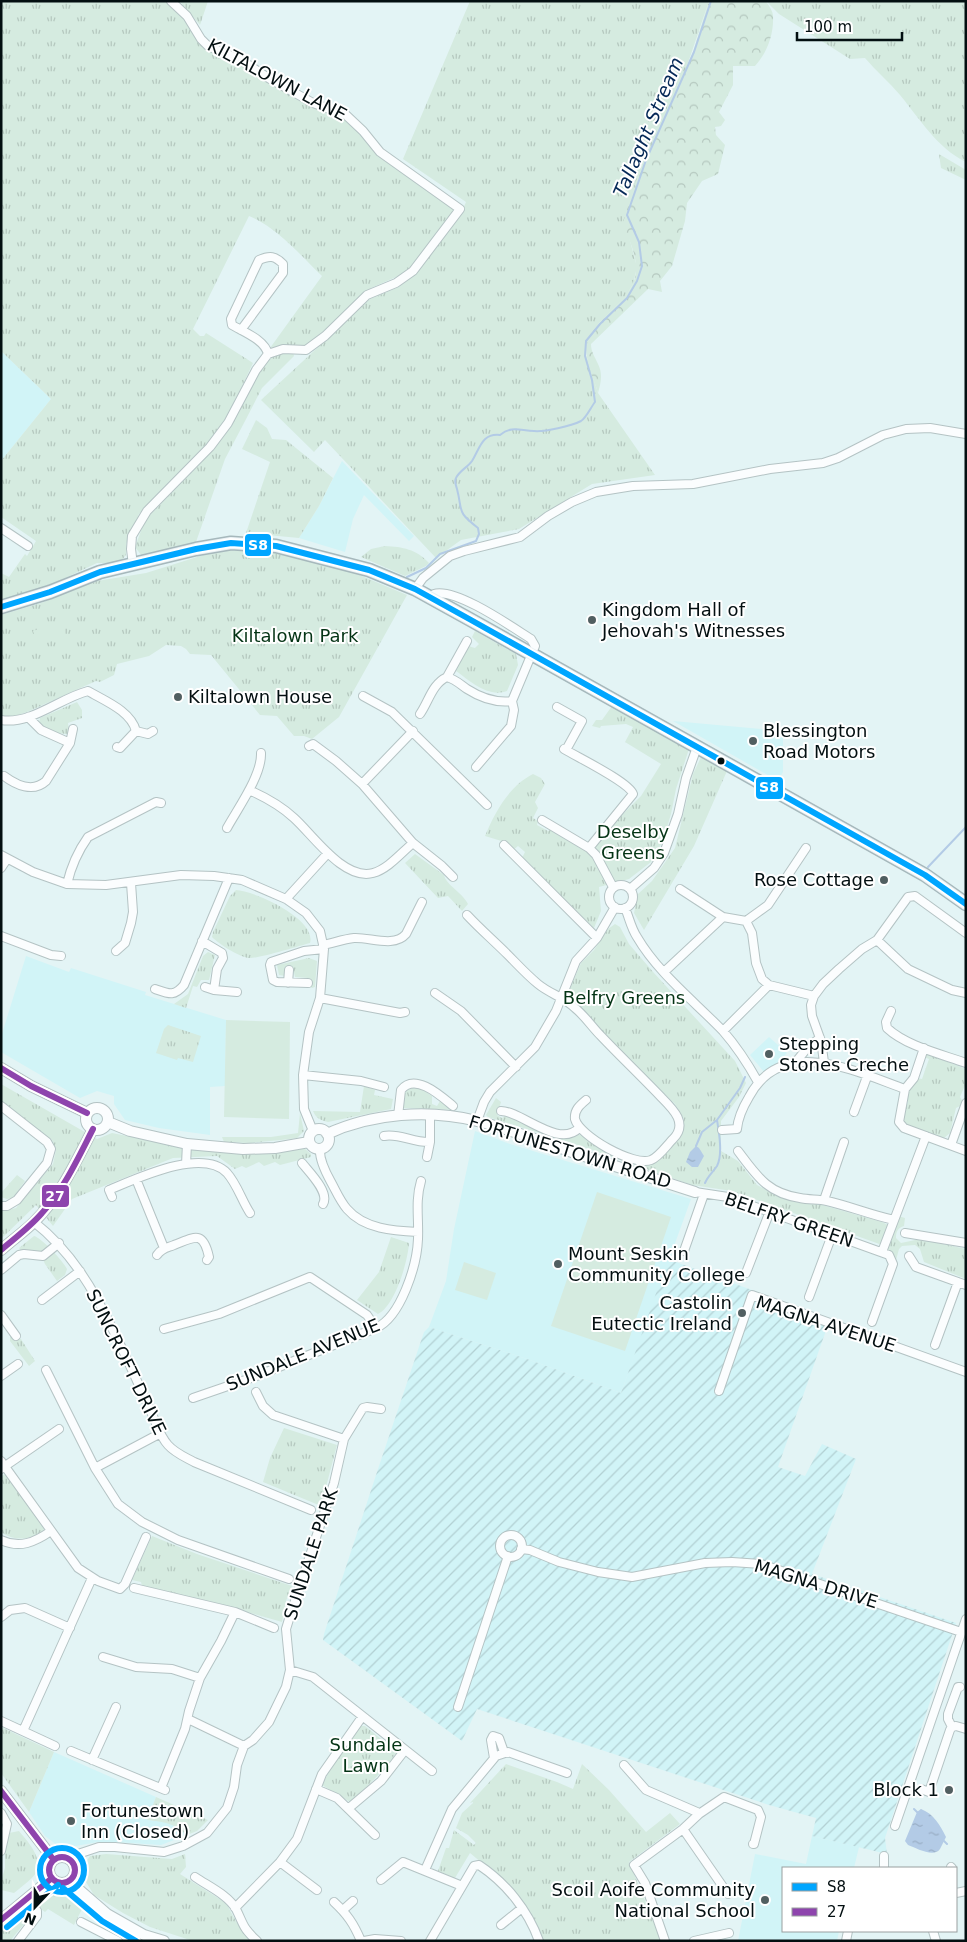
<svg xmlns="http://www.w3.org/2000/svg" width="967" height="1942" font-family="'DejaVu Sans',sans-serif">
<defs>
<pattern id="industrial-furrows" width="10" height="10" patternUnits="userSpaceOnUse" patternTransform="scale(1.25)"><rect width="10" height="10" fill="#d1f4f7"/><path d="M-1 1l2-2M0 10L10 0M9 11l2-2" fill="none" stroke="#b2d0d3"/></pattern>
<pattern id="grass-tufts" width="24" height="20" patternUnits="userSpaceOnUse" patternTransform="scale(1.25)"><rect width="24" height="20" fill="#d5ebe0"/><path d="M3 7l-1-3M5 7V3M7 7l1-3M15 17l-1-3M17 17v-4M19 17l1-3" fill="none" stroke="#b5c8bf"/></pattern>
<pattern id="forest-crowns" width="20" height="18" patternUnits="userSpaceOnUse" patternTransform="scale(1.25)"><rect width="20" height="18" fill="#d5ebe0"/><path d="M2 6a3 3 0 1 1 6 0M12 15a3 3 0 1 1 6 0" fill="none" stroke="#b5c8bf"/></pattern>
<pattern id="water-ripples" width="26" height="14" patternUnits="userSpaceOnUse" patternTransform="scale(1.25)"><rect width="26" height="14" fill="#b3cbe6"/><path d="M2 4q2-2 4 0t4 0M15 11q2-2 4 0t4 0" fill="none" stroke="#98adc4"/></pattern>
</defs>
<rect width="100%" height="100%" fill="#e3f4f5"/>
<path fill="#d1f4f7" d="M1,351l50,48 -50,62z
M342,461l72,75 -5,5 -45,-46 -11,24 -8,33 -46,-14 20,-32z
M673,721l110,10v41l-5,9z
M26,956l43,16 2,-4 75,24 -1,3 81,25 -1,66 -15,1v48l-51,-7 -34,-8 -11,-16v-8l-17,-5 -17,7 -79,-46v-15z
M769,1037l18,16 -10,10 -13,9 -14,-17z
M475,1131l35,13 181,55 -70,194 -94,-34 -98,-32 17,-46 8,-52z
M54,1752l102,45 -9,23 19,2 10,4 11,9 -26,10 -47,-3h-16l-33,6 -8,-3 -12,-9 -16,-24z
M812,1836l47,11 -5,21h-71v63h56l-2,10h-99l17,-87 51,10z"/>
<path fill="url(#industrial-furrows)" d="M668,1259l162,60 -52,148 27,9 17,-32 34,15 -44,115 144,49 -71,215 2,16 -75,-18 4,-18 -47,-13 -292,-96 -15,32 -139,-101 1,-6 54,-165 46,-137 5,-5 98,32 94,34z"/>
<path fill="url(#grass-tufts)" d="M1,1h166l23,23 9,17 31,16 68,43 44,17 11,8 21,27 86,61 -48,57 -41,18 -66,60 -12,-3 -23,3 52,-72c-22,-21 -44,-48 -73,-60l-56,113 7,7h4l2,-3 47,30 -27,57 -16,22 -71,72 -13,30v11l-5,6 -10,2h-14l-53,25 -43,15v-30l8,4 16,-23 2,2 9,-15 -35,-24v-56l50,-62 -50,-48z
M178,1h30l-8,24 -19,-22z
M470,1h239l-80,236 8,30 -4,17 -7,12 -27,27 -11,19 -2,13 12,38 57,82 -63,9 -73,45 -58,11 -25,18 -111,-118 -11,12 -53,-52 109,-101 29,-12 17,-14 43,-55 7,-16 -63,-43z
M766,1h200v161c-29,-14 -46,-43 -66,-67 -11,-13 -24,-24 -35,-37l-15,1 -71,-45z
M939,154l27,16v10l-25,-12z
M293,352l1,4 -32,32 -18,35 -19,36 -29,83 -41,12 -13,2 -7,-9 10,-27 55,-56 27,-32 25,-49 16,-22 7,-6z
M256,420l11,8 5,11 14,1 47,38 -14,28 -20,32 -53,-5 24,-71 -28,-13z
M385,546c18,1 31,3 44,17l-3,3 -21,10 -44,-19 10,-8z
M230,550h25l20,3 75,18 57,24 -68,122 -27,22 -8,-3h-10l-17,-20 -17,-1 -49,-60 -21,-1 -4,-5 -5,-3 -15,-1 -17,11 -32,8 -3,11 -14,7 -4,-1 -69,31 -15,5h-11v-102l40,-12 56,-22 49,-8 67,-21z
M475,631l41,23 2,11 -11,26c-19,7 -37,-10 -51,-20l2,-4 -1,-2 11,-19 7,2 4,-4 -7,-7z
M77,702l5,8v8l-14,5 1,8 -2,3 -13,-1 -15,-10 1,-5z
M612,706l77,43 -13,40 -5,25 -8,27 -12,21 -22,17 -30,8 2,24 -7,17 -73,-68 4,-8 -7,-6 -6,5 -4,-8 -23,-7c10,-24 24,-50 48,-62l8,4 4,6 -10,18 3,6 -5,10 5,3 -1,4 11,6 2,-1 35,21 13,-8 23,-27 20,-20 20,-32 -36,-22 8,-15 -7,-3 -25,2 -1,2 -8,-2 4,-6h6z
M702,755l25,16 -33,75 -50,84 -10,-17 4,-19 14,-13 23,-33 18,-74z
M415,854l29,21c2,10 18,17 24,29l-6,7 -14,-15 -10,2 -33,-35z
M236,890c19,1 81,29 74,53 -11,3 -53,16 -61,15 -10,-1 -30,-14 -37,-21l1,-5 17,-36z
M615,924l5,3 9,17 25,29 81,88 11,22 -7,14 -18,24v30l17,10 19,24 20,11 18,6 27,3 60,17 8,4 8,-10 7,2 -1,8c-6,2 -8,5 -8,12l5,5 19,-4 46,10v30l-42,-17 -4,-13 -5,-4 -13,1 -3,3 -3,11 -3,-2 -11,-13 -150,-54 -40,-6 -120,-42 -84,-26 -2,-2 10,-17 5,4 -4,13 5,3 4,-3 26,13 28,8 18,-2 62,30 7,1 7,-2 27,-29 3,-15 -9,-15 -77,-75 -29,-38 12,-28 13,-13 14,-21z
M208,952l7,3 -6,25h-8l-4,7 -4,-1 -7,22 -12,-4 14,-10 15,-38z
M309,958l8,3 -2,26 -3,1 -4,-2v-8l-13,-1 -2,-9h-7l-1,8 -6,-1 -2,-10z
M168,1025l33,11 -8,26 -15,-4 -1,2 -21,-7 8,-24z
M927,1054l39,15v14l-6,14 2,3 -2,6 -4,2 -6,25 -6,5 -40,-14 -2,-4 6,-18v-11l9,-13 5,1 7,-20 -5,-2z
M1,1084l96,55 15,-6 65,13 94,6 33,-4 7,6v3l-31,8 -5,-3 -11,4 -5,-4 -13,6 -4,-2 -7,3 -18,-13 -44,2 -101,41 -19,27 -17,-21 -35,34v-29l3,1 12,-3 37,-44 3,-14 -4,-10 -51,-37z
M364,1086l11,4 -1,5 19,4 -2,10 -63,13c-8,-2 -12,-4 -15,-11l47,1z
M412,1087l10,2 10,7v8l5,2 3,-5h4l12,9 -53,-2v-15z
M300,1113l4,18 -7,7 -16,2 -31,3 -26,-1 -2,-5h49l27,-4z
M17,1175l8,6 -12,17 -6,1 -6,-2v-4z
M34,1236c8,2 29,25 33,33l-2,6 -8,6 -12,-17 -6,-13h-18l-2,-3z
M391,1237l18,6c-1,18 -14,63 -31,71l-21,-14 22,-28z
M10,1333l7,7 4,-1 14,22 -6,5 -19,-25z
M284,1428l53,17 -16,61 -58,-24 7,-24z
M7,1474l37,51v5c-13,10 -29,12 -43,2v-56z
M152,1536l45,18 95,32 -6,15 -4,21 -56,-16 -84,-20 -1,-4 -9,-2z
M358,1726h7l32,26 -12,16 -31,32 -4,2 -28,-17 12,-23z
M1,1727l53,25 -25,60 -28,-39z
M506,1764l51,18 16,7 9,-25 27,26 37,42 24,-19 10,11 -51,38 33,79h-119l-11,-25 -26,-33 -36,-30 -15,25 -17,-7 8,-23h3l5,-18 20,15 2,-2 -8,-8 -12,-7 6,-15 11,-10v-1l-3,1z
M156,1797l52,23 -11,11 -10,4c-14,-12 -22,-13 -40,-15z
M19,1831c8,10 23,25 18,40 -2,6 -18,18 -23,22l-13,-3v-9l4,-13v-18l4,-17z
M106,1854l66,5 13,-5 1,13 -6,7 46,29 12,22 15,16h-60l-43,-14 -27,-14 -29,-18 -8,-13 -2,-17 6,-9z
M53,1895h16l14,12 -9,18 -26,-16 -3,3 -7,-5 -28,34h-9v-13z"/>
<path fill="url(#forest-crowns)" d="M709,1h57c3,5 7,10 7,15 1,18 -6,37 -18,50h-22v19l-14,27 6,8 -4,6 -6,1 1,8 9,10 -7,29 -16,7 -15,22 -2,18 -13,45 -12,15 2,11 -14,-3 -57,55c0,8 4,13 7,20 5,10 3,18 0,29 -4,-15 -16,-37 -10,-52 14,-35 58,-43 46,-87 -3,-11 -6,-19 -12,-28l13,-43 58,-131z"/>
<path fill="#d5ebe0" d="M61,621l5,15 -28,10 -5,-15z
M226,1020l64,2 -1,97 -65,-2z
M597,1192l74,25 -46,134 -74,-25z
M464,1262l32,11 -9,27 -32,-10z
M642,1918l5,14 -28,9 -5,-14z"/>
<path fill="url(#water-ripples)" d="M696,1146l3,2 5,8 -6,11h-6l-6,-5 4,-10z
M921,1809c13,5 19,16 25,28 -2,4 -4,8 -6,12 -6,9 -24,-1 -32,-4l-3,-4 12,-29z"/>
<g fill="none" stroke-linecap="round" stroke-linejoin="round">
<path stroke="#b3cbe6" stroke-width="2" d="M407,577l19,-9 14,-14 36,-13 3,-7 -1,-6c-22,-17 -15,-16 -21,-39 -1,-4 -3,-7 -1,-11 3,-7 12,-11 16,-17 8,-13 10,-28 28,-26 12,-10 21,-4 34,-4 11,1 37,-5 47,-10 5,-3 10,-14 14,-19l-3,-22 -7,-24 1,-15 14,-17 27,-26 10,-17 5,-15 -3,-24 -12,-27 19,-55 48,-108 17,-51
M928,867l38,-40
M696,1146l6,-14 15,-12
M705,1183c3,-7 8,-11 12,-17 6,-12 2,-33 0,-46l23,-32 5,-11
M914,1809l3,3
M944,1841l3,3"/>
<g stroke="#b4c3c4" stroke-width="10">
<path id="minor" d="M241,330l42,-57v-9c-8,-8 -13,-9 -24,-4l-28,59 1,6c12,7 33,15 36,29
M1,528l27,18
M133,565l-2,-16 1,-13 15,-25 63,-64 18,-24 28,-53 12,-16 15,-5 23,1 19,-14 42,-41 29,-12 17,-12 47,-62 -80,-57 -17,-21 -17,-16 -33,-12 -43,-24 -29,-19 -33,-14 -7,-7 -14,-23 -16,-15
M415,589l8,-11 27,-22 14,-5 56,-14 28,-21 24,-14 24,-10 37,-6 60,-2 77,-15 53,-6 15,-5 45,-23 23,-6 24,-1 36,6
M432,599l2,-5c21,-7 78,33 97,45l4,7 -23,55 2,9 -3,16 -35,41
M447,677l20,-36
M363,696l29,16 95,93
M557,707l25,14 -16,29
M420,714c9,-13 12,-30 27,-37 8,2 14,8 20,12 14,9 29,14 45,12
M28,717l13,13 29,13
M1,720c30,5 59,-22 87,-29 17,10 43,20 48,40l-16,17 -3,-1
M136,731l12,3 5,-3
M309,746l4,-2 23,17 26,23 51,59 29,23 11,11
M564,749c13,8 65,33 69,45l-44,54
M4,776c12,9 29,17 42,5l24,-38 3,-14
M362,784l51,-53
M249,790c16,7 31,15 45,28 19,17 50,63 79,55 15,-4 28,-20 40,-30
M542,820l47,28 7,7 17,32
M227,828c11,-20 35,-53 34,-75
M504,845l93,93
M1,855l32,17 34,12 39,1 75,-10 33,1 28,4 44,19 20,14 14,18 4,18 -4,49 -11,34 -6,43 1,34 9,22
M1,868l6,-9
M67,884c4,-17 11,-33 21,-47l68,-35 5,1
M609 897a12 12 0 1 1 24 0a12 12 0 1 1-24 0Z
M630,889l24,-21 10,-15 14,-39 8,-36 11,-31
M680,889l43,28 23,4 22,-16 38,-57
M286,899l42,-46
M625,908c4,9 6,20 12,29 21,36 57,64 86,94 14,16 25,33 35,51
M467,915c13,14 27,26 41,40 9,9 19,20 30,29 12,10 26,13 37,24 10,8 17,19 26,28 20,21 41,41 61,62 12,12 26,26 11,41 -6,6 -14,18 -22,21 -17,7 -72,-24 -76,-41 -1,-9 5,-14 11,-19
M746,921l6,12 4,30 6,16 7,6 45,11
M1,936l50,19 10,1
M877,940l31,29 44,21 14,3
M202,941l20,12 1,5 -6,11 -3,21
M323,945c10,-2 21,-6 31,-7 16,-1 40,10 52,-4l16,-32
M116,951l9,-8 6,-20 2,-11 -2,-29
M664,972l59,-55
M288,983l1,-13
M308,983l-31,-1 -4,-2 -3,-15 1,-3 33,-11 20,-2
M205,987l9,3 23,2
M155,989c14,5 19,8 29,-4l45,-107
M435,993l26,18 55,56
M320,998l80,15 5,-1
M891,1011l-5,11 1,6c19,18 54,26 79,35
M723,1031l46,-46
M924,1048l-10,30 -9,11 -6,33 5,6 62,23
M824,1062l-3,-21 -9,-25 -1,-11 3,-9 9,-12 16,-15 23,-20 15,-9 31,-43 7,-1 51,37
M795,1063l13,-16 12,-9
M303,1075l58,6 23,6
M1,1106l46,36 4,7 -4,14 -30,37 -10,6h-6
M501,1111c20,0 58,38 78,17
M854,1112l14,-38
M398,1116l3,-26c14,-18 40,6 52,16
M477,1121l7,-19 6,-10 45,-45 21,-36 20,-50 21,-23 18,-31
M722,1130l15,-1c1,-11 6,-22 12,-32 33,-63 108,-25 156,-8
M384,1136c15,-3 30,7 46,6v-27
M951,1145l15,-42
M320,1149c-1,11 6,24 11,33 5,9 9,19 16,27 17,20 47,22 71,23
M738,1151c19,25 29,42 62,47 9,2 18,1 27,3 22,5 44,14 67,19
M427,1157l3,-15
M302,1163c6,8 28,29 21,41
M186,1164l1,-20
M136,1179l28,69
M695,1192l33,5 161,58 4,9 -21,58
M112,1197l-3,-7c27,-11 93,-43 118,-17 10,11 15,28 23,40
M824,1200l20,-58
M34,1222c37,29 60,68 80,110 13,26 25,53 37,80 6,12 8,23 17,33 7,8 17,12 26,17l117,48
M905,1233l61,10
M684,1251l20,-57
M882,1252l44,-116
M157,1255c5,-7 10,-7 17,-10 21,-8 29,-15 35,12l-2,3
M909,1256l7,11 50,18
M1,1270l18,-15 5,-1 19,2 16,-13
M746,1273l24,-62
M809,1297l23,-62
M42,1300l38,-29
M1,1315l15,21
M164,1329l55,-15 91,-37 57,38 9,13
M935,1345l23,-63
M46,1370l49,98 23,36 24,18 36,18 111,39
M1,1376l17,-12
M719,1391l33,-96 214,77
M256,1392l7,14 10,9 71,24
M193,1398l61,-21 122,-49c25,-11 41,-63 42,-89 1,-20 -3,-38 3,-58
M1,1461l77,107 20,13 22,8 5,-5 21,-47
M95,1468l64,-34
M1,1469l58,-40
M500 1546a11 11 0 1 1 22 0a11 11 0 1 1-22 0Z
M1,1540c19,9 34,2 50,-9
M521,1549l9,1 29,12 39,10 34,5 73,-14 27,-1 29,2 200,68
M134,1588l101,24 39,16
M1,1617l9,-7 15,-2 45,20
M103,1657l33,10 36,2 28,9
M290,1670l23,7 119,94
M458,1707l50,-151
M188,1719l56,27
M1,1721l54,25
M952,1727l-4,-8v-5l10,-27h2
M952,1727l4,-1 10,3
M23,1731l69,-153
M71,1751l94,39
M494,1758l-3,-18 2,-4 6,2 5,14
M92,1760l24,-53
M624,1765l22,25 51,22 2,2
M161,1788l24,-59 4,-18 11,-33 21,-37 14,-29
M316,1789l21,9 38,37
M921,1789l8,3 21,-62 2,-3
M349,1808l32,-27 24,-31
M1,1813l6,11 -6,27
M895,1826l71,-207
M683,1829l45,65
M884,1856v12
M71,1860l10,-7 18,-6h16l49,5 19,-6 24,-13 20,-25 7,-21 3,-22 7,-19 9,-6 16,-18 17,-35 4,-17 -4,-41 4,-13 44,-133 10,-44 19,-31 4,-1 14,2
M280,1862l37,28
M951,1867l1,1
M425,1870l27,-61 44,-53 12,-4 59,21
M195,1877c13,9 33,18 41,32 8,16 6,18 21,32
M381,1880l22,-18 59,24
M956,1893l10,-2
M334,1902c13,12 20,22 27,39
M235,1908l45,-46 17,-23 25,-65 40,-57
M343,1910l10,-9
M81,1922l37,19
M501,1925l21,-17
M933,1931l3,10
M18,1941l19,-25v-5
M364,1941l11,-2 26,2
M430,1941l44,-75 5,-1c27,18 49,45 60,76
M665,1941l-20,-58 -11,-18 49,-36 16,-15 25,-17 34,13 3,7 -7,27h-1
M694,1941l35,-8
M846,1941l2,-10"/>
</g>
<g stroke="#b4c3c4" stroke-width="12">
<path id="tertiary" d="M1,1068l30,18 56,27
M86 1119a11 11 0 1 1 22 0a11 11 0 1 1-22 0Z
M108,1122l22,9 57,13 56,5 32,-1 34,-6
M309 1139a10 10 0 1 1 20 0a10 10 0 1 1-20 0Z
M327,1134c45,-21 102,-25 150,-13 33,8 66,21 98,32 40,13 80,26 120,39
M1,1250c11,-10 23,-18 33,-28 26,-25 42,-61 59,-93
M1,1791l52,68
M49 1870a13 13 0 1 1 26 0a13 13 0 1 1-26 0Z
M69,1881l38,33 37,21 20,6
M1,1920l51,-42"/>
</g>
<g stroke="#a6b8bc" stroke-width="15">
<path id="primary" d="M1,607l49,-15 50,-20 96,-23 35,-6 45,3 93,24 46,19 56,31 454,255 41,29"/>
</g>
<use href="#minor" stroke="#fbfdfe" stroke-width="8"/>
<use href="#tertiary" stroke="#fbfdfe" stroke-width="10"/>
<use href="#primary" stroke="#eaf2f5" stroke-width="12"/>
<g stroke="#fff" stroke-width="10">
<path id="bus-1" d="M1,607l49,-15 50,-20 96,-23 35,-6 45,3 93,24 46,19 56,31 454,255 41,29"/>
</g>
<g stroke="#fff" stroke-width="10">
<path id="bus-2" d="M1,1068l30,18 56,27
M1,1250c14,-12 29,-23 41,-37 22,-24 36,-55 51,-84
M1,1791l52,68
M49 1870a13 13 0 1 1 26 0a13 13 0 1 1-26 0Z
M1,1920l51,-42"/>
</g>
<g stroke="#fff" stroke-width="10">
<path id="bus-3" d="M40 1870a22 22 0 1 1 44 0a22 22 0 1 1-44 0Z
M63,1888l39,33 34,20
M7,1927l51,-42"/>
</g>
<use href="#bus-1" stroke="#00a6ff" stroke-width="6"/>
<use href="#bus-2" stroke="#8e44ad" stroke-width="6"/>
<use href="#bus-3" stroke="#00a6ff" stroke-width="6"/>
</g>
<g fill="#515f61" stroke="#fff" stroke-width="2">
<circle cx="592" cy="620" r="5"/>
<circle cx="178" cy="697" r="5"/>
<circle cx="753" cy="741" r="5"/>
<circle cx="884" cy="880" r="5"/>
<circle cx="769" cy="1054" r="5"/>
<circle cx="558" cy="1264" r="5"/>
<circle cx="742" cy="1313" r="5"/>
<circle cx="949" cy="1790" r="5"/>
<circle cx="71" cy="1821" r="5"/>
<circle cx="765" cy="1900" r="5"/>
</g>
<circle fill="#030f11" stroke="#fff" stroke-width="2" cx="721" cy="761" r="4.5"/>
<g text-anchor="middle" stroke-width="4" stroke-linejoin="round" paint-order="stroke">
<g font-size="18" fill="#030f11" stroke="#fff">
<text transform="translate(277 80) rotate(28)" y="6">KILTALOWN LANE</text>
<text transform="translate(570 1152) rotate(17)" y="6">FORTUNESTOWN ROAD</text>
<text transform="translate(789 1220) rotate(19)" y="6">BELFRY GREEN</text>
<text transform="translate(826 1324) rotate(18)" y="6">MAGNA AVENUE</text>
<text transform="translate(303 1355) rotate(-22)" y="6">SUNDALE AVENUE</text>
<text transform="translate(126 1362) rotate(64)" y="6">SUNCROFT DRIVE</text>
<text transform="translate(311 1554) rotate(-72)" y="6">SUNDALE PARK</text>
<text transform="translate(816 1584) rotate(17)" y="6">MAGNA DRIVE</text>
</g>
<g font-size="18" fill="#030f11" stroke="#fff" text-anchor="start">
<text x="602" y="616">Kingdom Hall of<tspan x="602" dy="21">Jehovah's Witnesses</tspan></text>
<text x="188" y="703">Kiltalown House</text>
<text x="763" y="737">Blessington<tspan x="763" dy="21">Road Motors</tspan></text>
<text x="874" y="886" text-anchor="end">Rose Cottage</text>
<text x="779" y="1050">Stepping<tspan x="779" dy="21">Stones Creche</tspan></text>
<text x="568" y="1260">Mount Seskin<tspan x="568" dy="21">Community College</tspan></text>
<text x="732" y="1309" text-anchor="end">Castolin<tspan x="732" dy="21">Eutectic Ireland</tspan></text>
<text x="939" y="1796" text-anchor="end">Block 1</text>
<text x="81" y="1817">Fortunestown<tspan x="81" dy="21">Inn (Closed)</tspan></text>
<text x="755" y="1896" text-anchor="end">Scoil Aoife Community<tspan x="755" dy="21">National School</tspan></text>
</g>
<g font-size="18" fill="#043415" stroke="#fff">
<text x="295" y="642">Kiltalown Park</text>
<text x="633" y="838">Deselby<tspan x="633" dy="21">Greens</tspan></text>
<text x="624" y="1004">Belfry Greens</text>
<text x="366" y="1751">Sundale<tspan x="366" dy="21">Lawn</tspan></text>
</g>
<g font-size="19" font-style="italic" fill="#052957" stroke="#fff">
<text transform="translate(648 127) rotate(-67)" y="7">Tallaght Stream</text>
</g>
</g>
<g stroke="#fff" stroke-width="2">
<rect x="244" y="533" width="28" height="24" rx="5" fill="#00a6ff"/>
<rect x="755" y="776" width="29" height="24" rx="5" fill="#00a6ff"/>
<rect x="41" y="1184" width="29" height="24" rx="5" fill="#8e44ad"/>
</g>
<g font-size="14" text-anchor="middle" font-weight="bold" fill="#fff">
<text x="258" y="550">S8</text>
<text x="769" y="792">S8</text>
<text x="55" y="1201">27</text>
</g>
<rect width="967" height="1942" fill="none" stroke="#030f11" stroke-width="5"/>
<rect x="782" y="1867" width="175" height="65" fill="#ffffff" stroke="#9a9fa0"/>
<rect x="792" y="1883" width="25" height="8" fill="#00a6ff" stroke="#9a9fa0"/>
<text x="827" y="1892" font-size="15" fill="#030f11">S8</text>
<rect x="792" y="1908" width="25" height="8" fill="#8e44ad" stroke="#9a9fa0"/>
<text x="827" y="1917" font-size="15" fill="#030f11">27</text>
<g transform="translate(35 1907) rotate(202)" stroke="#ffffff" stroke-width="4" paint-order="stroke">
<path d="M0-4L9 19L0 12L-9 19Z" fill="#030f11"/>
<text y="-8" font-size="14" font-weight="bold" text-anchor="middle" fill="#030f11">N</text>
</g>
<path d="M797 32v8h105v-8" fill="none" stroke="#030f11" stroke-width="2.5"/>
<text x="804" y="32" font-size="15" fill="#030f11" stroke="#ffffff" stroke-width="4" paint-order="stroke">100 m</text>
</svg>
